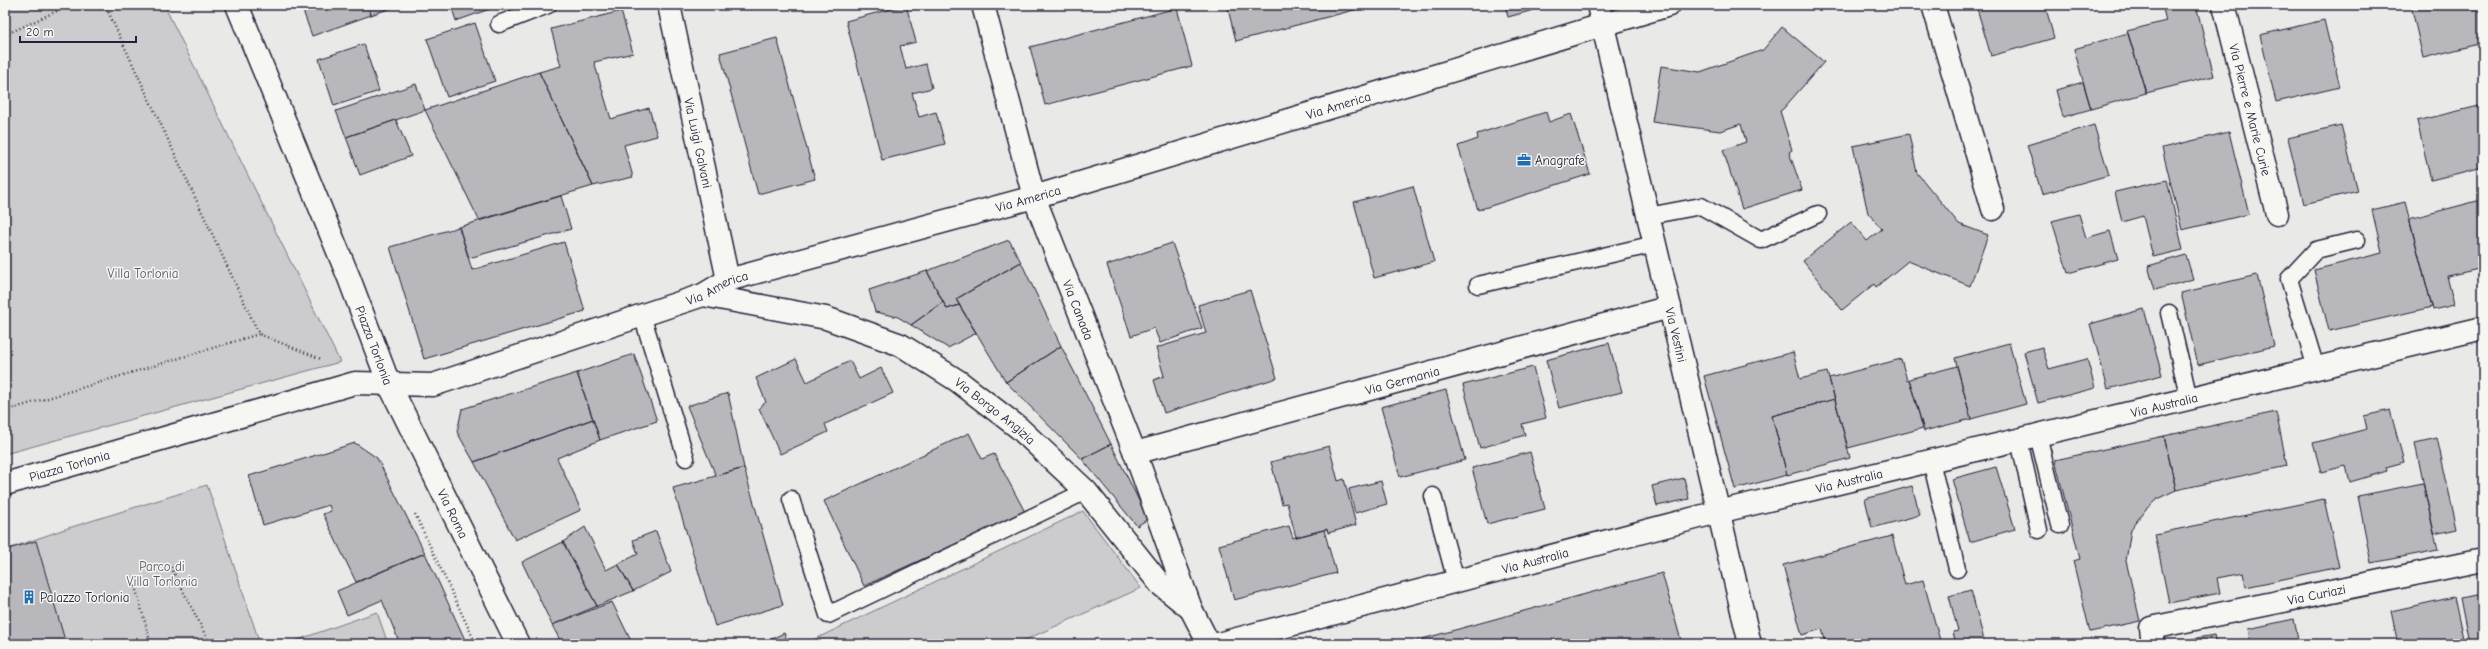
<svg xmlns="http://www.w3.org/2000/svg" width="2488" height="649" font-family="'Comic Neue',sans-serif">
<rect width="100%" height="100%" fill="#e9e9e7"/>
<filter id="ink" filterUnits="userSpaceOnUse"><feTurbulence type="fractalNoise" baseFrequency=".025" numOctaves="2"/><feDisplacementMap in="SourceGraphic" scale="8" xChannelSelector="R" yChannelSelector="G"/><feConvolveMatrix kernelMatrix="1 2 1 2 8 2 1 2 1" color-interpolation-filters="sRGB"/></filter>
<g filter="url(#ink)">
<path fill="#ccccce" stroke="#777784" d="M5,5h159l176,357 -335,92z
M207,485l53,159h-255v-94l57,-20z
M1083,511l58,77 -125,56h-204l-1,-3z
M377,612l11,32h-102z"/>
<path fill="#b8b8bc" stroke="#22223b" d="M301,5h67l3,10 -59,21z
M368,5h32l-29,10z
M451,5h50l-45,16z
M906,5l10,37 -16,4 6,23 20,-5 6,24 -20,5 7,24 17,-5 9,32 -63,16 -36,-139z
M1227,5h146l-137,36z
M1505,5h47l-44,12z
M1976,5h69l9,33 -63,18z
M2162,5h34l18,71 -68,17 -19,-62 39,-10z
M2411,5h72v38l-60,15z
M1177,8l15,58 -147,39 -15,-58z
M621,11l12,42 -39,9 17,57 38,-11 8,28 -33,9 9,32 -40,9 -54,-114 22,-6 -10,-37z
M2324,20l16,67 -64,15 -16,-67z
M475,23l20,58 -48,16 -20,-58z
M1782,27l42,35 -41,47 -3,2 12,39 -3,2 13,38 -60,19 -19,-59 23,-8 -5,-18 -21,7 -68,-9 9,-56 39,6 63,-22z
M2128,33l18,60 -55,16 -17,-60z
M777,38l38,141 -57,15 -38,-141z
M364,44l15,47 -45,15 -15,-47z
M539,72l54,114 -114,34 -54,-110z
M2083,82l8,27 -28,8 -7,-27z
M416,84l9,26 -79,27 -10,-26z
M2483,105v62l-52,13 -14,-59z
M1546,112l3,10 22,-8 19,60 -112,36 -20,-64 20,-7 -1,-5z
M396,120l15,36 -51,19 -14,-38z
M2094,125l15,50 -67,19 -15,-49z
M2341,125l17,66 -54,13 -16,-66z
M2229,132l20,82 -67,16 -20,-82z
M1909,134l8,39 42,51 29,11 -18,51 -62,-25 -32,26 -2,-3 -32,26 -39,-49 48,-39 16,19 15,-12 -14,-16 -15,-67z
M2167,180l16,70 -30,7 -10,-41 -21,6 -7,-30z
M1413,186l21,76 -60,16 -20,-76z
M561,196l10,33 -102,29 -10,-31z
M2481,200l2,9v59l-36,8 7,29 -21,5 -24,-91z
M2405,202l27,105 -103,24 -15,-61 68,-17 -10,-43z
M2079,214l7,24 24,-7 8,28 -50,14 -16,-52z
M459,227l13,43 92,-28 21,69 -161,48 -34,-112z
M1009,240l12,22 -65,37 3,6 -12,4 -20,-38z
M1172,243l30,85 -42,15 -6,-15 -23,8 -24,-71z
M2186,255l7,24 -38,11 -7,-24z
M1021,262l40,84 -55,36 -50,-83z
M927,271l16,31 -32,23 -13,-8 -23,-5 -6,-22z
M2257,275l17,71 -76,19 -17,-72z
M1250,290l27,88 -113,35 -10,-33 10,-4 -8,-28 50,-15 -8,-28z
M943,302l4,7 12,-4 17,28 -28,15 -37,-23z
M2144,309l18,66 -54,14 -18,-65z
M1609,343l13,49 -63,16 -13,-48z
M2009,343l17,61 -55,15 -16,-61z
M1061,346l50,98 -29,15 -76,-77z
M2042,347l7,22 38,-10 8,29 -57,15 -14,-51z
M1793,352l7,27 27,-7 8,27 -63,17 15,59 -52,14 -31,-113z
M634,354l23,67 -57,19 -23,-67z
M796,359l11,23 43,-21 9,18 22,-11 12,25 -68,31 3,8 -48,22 -21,-46 7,-6 -10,-24z
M1901,359l6,21 2,-1 14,49 -75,20 -19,-70z
M1957,366l14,53 -47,12 -15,-52z
M1533,367l13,51 -24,6 3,11 -45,13 -17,-63z
M577,373l16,46 -119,43 -17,-30 5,-23z
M1446,390l19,70 -65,17 -19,-70z
M728,393l16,75 -28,8 -29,-70z
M1835,399l15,59 -63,17 -15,-59z
M2390,410l14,52 -18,5 1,4 -37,11 -4,-16 -25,6 -8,-29 54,-14 -3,-13z
M2276,412l11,54 -111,24 -12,-54z
M593,419l7,21 -43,18 24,52 -66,30 -41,-78z
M969,433l13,26 12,-5 31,58 -161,74 -40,-85z
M2164,436l12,54 -19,9 -12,11 -14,19 -5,32 14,60 -50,11 -17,-71 7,-2 -25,-99z
M2437,438l20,91 -23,5 -19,-91z
M355,443l22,15 48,95 -69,29 -33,-68 8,-3 -2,-6 -66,20 -14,-49z
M1111,444l37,75 -11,7 -55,-67z
M1329,446l9,35 6,-2 12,46 -28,8 -1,-4 -31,8 -9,-34 -5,1 -11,-42z
M1530,452l15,57 -58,15 -15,-56z
M1996,467l19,62 -45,13 -18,-63z
M744,468l39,137 -68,21 -42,-138z
M1684,478l5,21 -32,7 -5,-20z
M1381,481l6,23 -32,9 -6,-24z
M2423,483l15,67 -67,13 -13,-67z
M1912,486l8,29 -48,13 -7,-29z
M2324,499l15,68 -93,20 -3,-14 -26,5 3,15 -51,10 -14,-69z
M1289,526l4,12 31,-8 12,43 -102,27 -15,-55z
M585,527l21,43 12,-6 15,27 -36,15 -34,-64z
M656,531l15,41 -38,19 -15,-27 20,-10 -5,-14z
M1892,536l13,49 18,-5 18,64h-115l-4,-15 -20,6 -19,-70z
M36,541l30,103h-61v-94z
M563,542l34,64 -45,19 -30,-63z
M425,553l42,91h-67l-18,-44 -35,15 -10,-24z
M1662,573l20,71h-278z
M1971,590l14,54h-29l-3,-12 5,-1 -9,-35z
M2483,594v50h-14l-9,-46z
M2454,597l10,47h-66l-7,-33z
M612,602l19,39 -7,3h-62l-10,-19z
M2294,619l5,25h-48l-3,-15z
M784,633l5,11h-28z
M2214,635l2,9 -47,-1z"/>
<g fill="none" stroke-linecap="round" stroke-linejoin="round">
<g stroke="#22223b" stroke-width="19">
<path id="service" d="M499,24l49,-19
M1648,216l53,-10 60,34 57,-26
M1478,285l177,-41
M2169,313l20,86
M642,315l44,143
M2316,368l-27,-89 27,-29 41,-10
M2038,435l22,90
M2019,440l20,90
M1931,461l26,108
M1433,496l23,85
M791,499l37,116 258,-124"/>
</g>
<g stroke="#22223b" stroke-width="25">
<g id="minor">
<path id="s1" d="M669,5l59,275"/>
<path id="s2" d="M983,5l51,192 101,256 56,156"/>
<path id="s3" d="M1598,5l152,639"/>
<path d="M1933,5l60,204"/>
<path id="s4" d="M2224,5l53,209"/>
<path id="s5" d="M703,295l123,23 75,27 57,36 61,47 67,63 74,93 31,25 18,35"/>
<path id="s6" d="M1135,453l535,-146"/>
<path id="s7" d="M5,484l350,-101 78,2 270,-90 25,-15 306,-83 635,-192"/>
<path id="s8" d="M1218,644l500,-132 765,-184"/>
<path id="s9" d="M2153,644l-2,-16 332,-68"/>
</g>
</g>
<g stroke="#22223b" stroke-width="25">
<g id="primary">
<path id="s10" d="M237,5l112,273 40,106 129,260"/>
</g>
</g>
<path stroke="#22223b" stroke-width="2.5" stroke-dasharray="1 3" stroke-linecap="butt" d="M105,5l154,329 62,25
M5,35l65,-30
M5,411l254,-77
M415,514l61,130
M171,567l39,77
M135,586l16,58"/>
<use href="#service" stroke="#f6f6f2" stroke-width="16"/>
<use href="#minor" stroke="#f6f6f2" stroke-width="22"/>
<use href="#primary" stroke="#f6f6f2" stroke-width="22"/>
</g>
</g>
<defs>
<g id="office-bare" transform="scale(1.08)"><path d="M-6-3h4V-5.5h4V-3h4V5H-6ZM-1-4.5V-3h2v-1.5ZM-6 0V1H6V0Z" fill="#1f6fb2" stroke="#f6f6f2" stroke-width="2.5" paint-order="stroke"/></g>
<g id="building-bare" transform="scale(1.08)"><path d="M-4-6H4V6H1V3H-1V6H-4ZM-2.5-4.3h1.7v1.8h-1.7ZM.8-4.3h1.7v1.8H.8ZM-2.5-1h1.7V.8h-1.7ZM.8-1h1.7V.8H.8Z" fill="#1f6fb2" stroke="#f6f6f2" stroke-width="2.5" paint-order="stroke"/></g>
</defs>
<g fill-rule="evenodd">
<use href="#office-bare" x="1524" y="160"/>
<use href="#building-bare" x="29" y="597"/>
</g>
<g text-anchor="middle" stroke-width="3" stroke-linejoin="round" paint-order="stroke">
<g font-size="13" fill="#22223b" stroke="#f6f6f2">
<text dy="5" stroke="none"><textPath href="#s7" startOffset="1391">Via America</textPath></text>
<text dy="5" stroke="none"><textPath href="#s4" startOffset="108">Via Pierre e Marie Curie</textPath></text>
<text dy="5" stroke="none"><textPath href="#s1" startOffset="141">Via Luigi Galvani</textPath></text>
<text dy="5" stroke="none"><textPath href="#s7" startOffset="1067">Via America</textPath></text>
<text dy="5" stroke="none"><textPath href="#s7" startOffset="743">Via America</textPath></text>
<text dy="5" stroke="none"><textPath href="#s2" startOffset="320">Via Canada</textPath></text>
<text dy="5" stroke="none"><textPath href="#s3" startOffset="339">Via Vestini</textPath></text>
<text dy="5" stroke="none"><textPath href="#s10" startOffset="367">Piazza Torlonia</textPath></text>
<text dy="5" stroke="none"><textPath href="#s6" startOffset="277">Via Germania</textPath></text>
<text dy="5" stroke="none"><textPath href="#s8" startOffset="976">Via Australia</textPath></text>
<text dy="5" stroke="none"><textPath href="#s5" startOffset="320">Via Borgo Angizia</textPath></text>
<text dy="5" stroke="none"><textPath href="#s7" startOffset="67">Piazza Torlonia</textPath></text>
<text dy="5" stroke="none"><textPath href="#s8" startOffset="652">Via Australia</textPath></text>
<text dy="5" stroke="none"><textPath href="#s10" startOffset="553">Via Roma</textPath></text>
<text dy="5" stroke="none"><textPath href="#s8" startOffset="328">Via Australia</textPath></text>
<text dy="5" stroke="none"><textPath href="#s9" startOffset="185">Via Curiazi</textPath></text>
</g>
<g font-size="13" fill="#22223b" stroke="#f6f6f2" text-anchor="start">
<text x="1535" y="165">Anagrafe</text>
<text x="40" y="602">Palazzo Torlonia</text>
</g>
<g font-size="13" fill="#555567" stroke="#f6f6f2">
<text x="143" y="278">Villa Torlonia</text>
<text x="162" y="571">Parco di<tspan x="162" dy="15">Villa Torlonia</tspan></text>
</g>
</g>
<rect width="2488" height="649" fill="none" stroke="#f6f6f2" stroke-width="20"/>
<rect x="10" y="10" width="2468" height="629" fill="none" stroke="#22223b" stroke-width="1.5" filter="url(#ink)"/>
<path d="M20 36v6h116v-6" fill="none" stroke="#22223b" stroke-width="2"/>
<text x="26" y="36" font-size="12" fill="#22223b" stroke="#f6f6f2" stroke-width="3" paint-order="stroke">20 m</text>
</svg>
